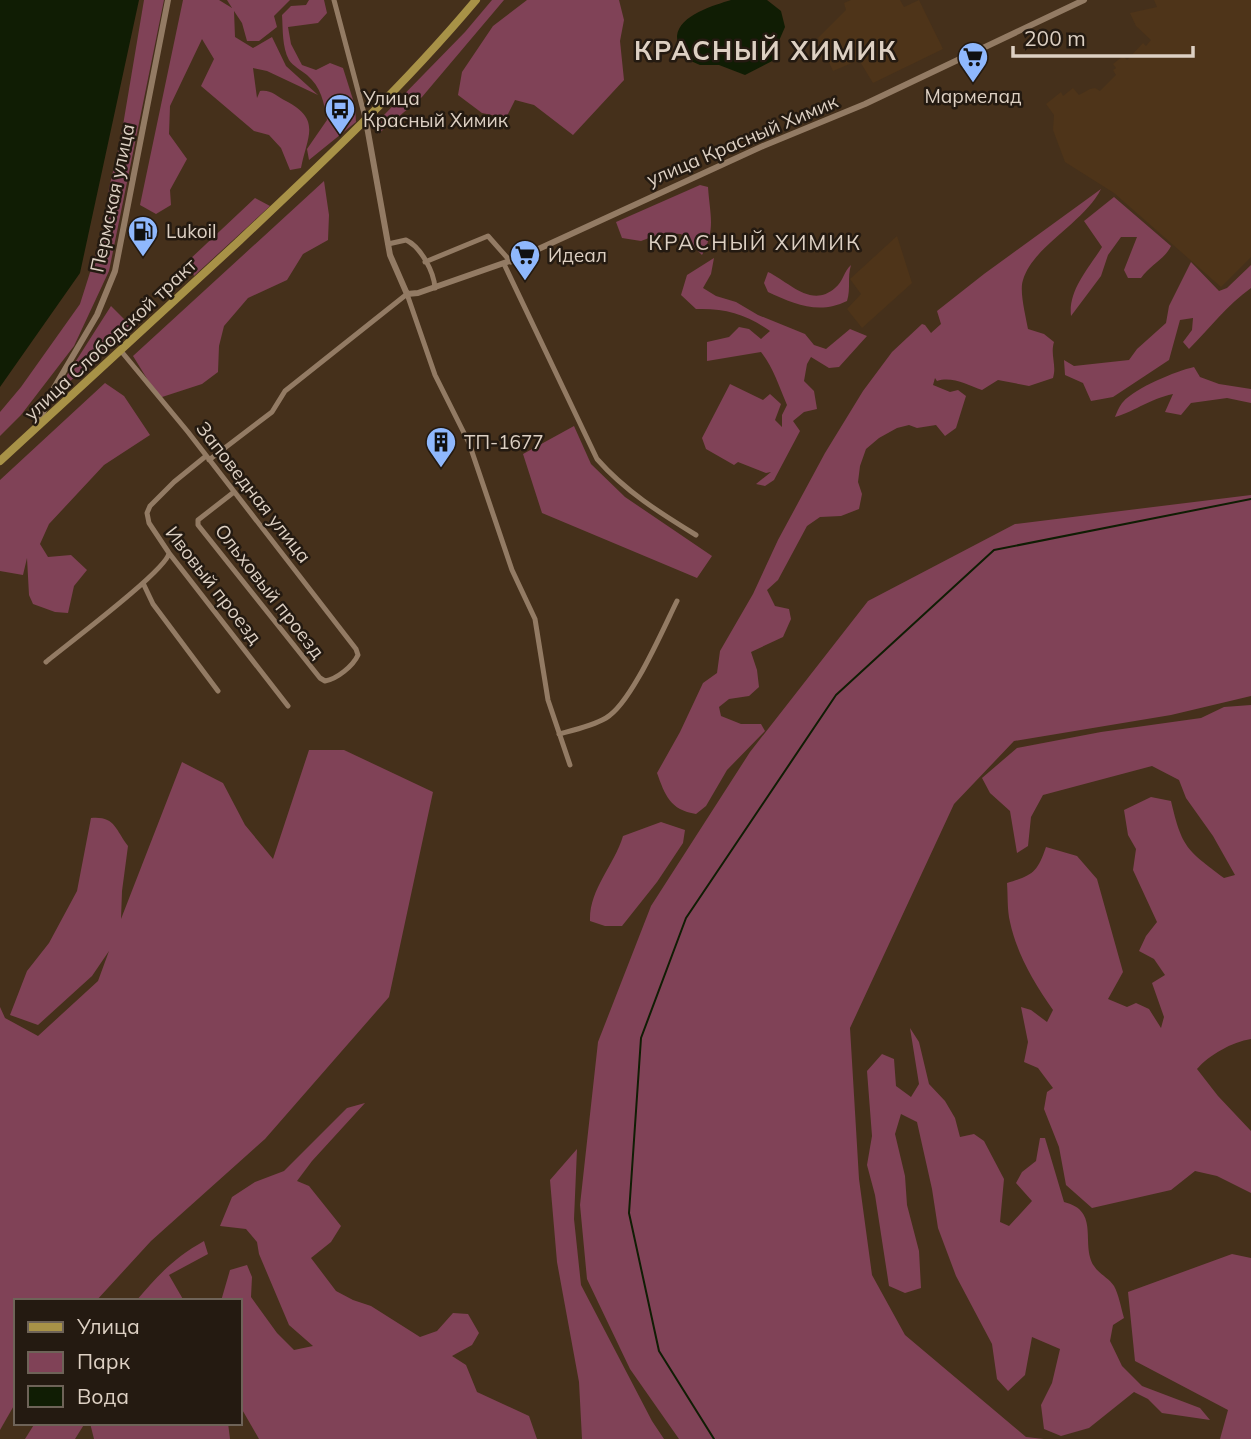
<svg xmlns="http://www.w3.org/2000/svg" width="1251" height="1439" font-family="Mulish,sans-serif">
<rect width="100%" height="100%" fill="#45301b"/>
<path fill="#4e3419" d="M851,0h49l4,7 15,-7 24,49 -70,34 -14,-23 -26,11 -15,-33 28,-28 -2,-7z
M1154,0h97v257l-30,30 -107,-94 -49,-31 -12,-32 1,-15 -8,-11 15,-12 2,4 10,-8 6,7 11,-6 5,-1 5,3 16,-16 -3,-5 3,-2 -3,-4 10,-8 4,4 16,-17 3,3 5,-6 -15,-14 -6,-13 27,-6z
M897,236l15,47 -50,45 -15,-19 14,-15 -11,-15z"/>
<path fill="#804257" d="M144,0h20l-55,271 -35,75 -53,69 -21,21v-24l21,-25 59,-83 26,-82 3,-34 11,-45z
M183,0h36l13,8 -5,-8h63l-16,16 3,11 -18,14h-12l-5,-18 -8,-12 1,26 18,11 19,-11 14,29 32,29 -51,-24 -14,-3 4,30 3,-7c10,-2 17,5 26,10 36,19 21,35 15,67l-11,2 -9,-22 -12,-13 -15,-4 -53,-45 13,-27 -12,-20 -32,67 -1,28 18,25 -17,31 1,15 -15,9 -16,-9z
M309,0h15l3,13 -9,10 -30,4 3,17 11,21 14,5 14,-7 13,5 12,38 1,16 -47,38 -2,-11 20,-29c-3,-18 -6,-33 -20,-45 -6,-5 -14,-9 -18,-15 -7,-13 -6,-30 -7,-45l9,-9 15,-1z
M492,0h12l-82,97 -44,37 5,-18 82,-84z
M527,0h92l5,20 -4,21 4,39 -51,55 -39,-30 -19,-5 -9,18 -24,-5 -24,-18 4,-23 31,-46z
M324,181l5,34 -1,25 -25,14 -16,26 -39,18 -24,28 -5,20 -1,26 -16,12 -43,14 -26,-42z
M700,185l8,2c2,29 8,42 -6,68l-21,-21 -19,-1 -21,8 -19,-3 -6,-16z
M1101,189c-17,34 -68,57 -78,91 -4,11 3,37 5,49l16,5 10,8c-4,13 3,23 -1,36l-24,8 -31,-6 -16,10c-14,-5 -30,-14 -45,-9l-2,-3 -2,7 17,7 8,-2 8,6 -10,32 -11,8 -9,-11 -19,3 -8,-3 -12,3 -18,10 -13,11 -6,17 -2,16 4,12 -3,15 -18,7 -21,1 -13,9 -29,54 -11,10 8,16 14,3 2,10 -8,18 -32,15 6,18 2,17 -10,9 -20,3 -10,8 2,9 20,8h20l4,7 -38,39 -21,36 -10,8c-26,-4 -31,-19 -39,-41l23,-41 23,-49 14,-10 3,-22 33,-57 25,-54 47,-87 38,-62 29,-39 30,-28 3,1 6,8 10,-9 -4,-13 47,-37z
M1114,197l57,49c-6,13 -21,19 -30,32h-13l-4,-8 13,-33h-16l-13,18 -7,21 -30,40c-3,-26 18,-48 31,-69l-18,-26z
M255,198l15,8 -76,70 -6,-15z
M714,258l-3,16 -8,14 13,8 20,6 22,13 47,19 9,11 12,4 24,-20 17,7 -28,31 -10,1 -18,-11 -4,7 -3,17 10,10 3,18 -13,3 -11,9 7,10 -26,49 -9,6 -9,-2 15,-12 -5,1 -28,-11 -4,3 -28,-16 -4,-11 28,-54 33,16 7,-6 11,10 -6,16 7,7v-12l5,-10c-8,-19 -14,-38 -26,-53l-54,9v-19l22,-5 10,-10 10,2 12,10 9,-8c-24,-17 -45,-23 -74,-22l-15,-14 6,-20z
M1191,262l28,29 8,-3 24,-23v23c-24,17 -41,40 -62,61l-6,-7 9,-12 1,-12 -13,2 -11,40 -56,37 -22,4 -8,-18 -18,-8 -1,-15 10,6 55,-6 8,-11 29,-26 3,-17z
M851,265c-4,13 0,23 -4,36 -28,14 -53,3 -79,-9l-4,-9 4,-11c20,9 43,37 67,16 8,-6 9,-17 16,-23z
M111,306l20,20 -64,58v-9z
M1194,367l6,10 19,7 32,5v14l-24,-5 -36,5 -10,12 -16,-3 8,-18c-24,5 -35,16 -58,23 2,-5 5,-12 8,-15 12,-14 53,-31 71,-35z
M105,383l19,13 26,39 -46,30 -55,59 -9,20 8,13 23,-2 16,15 -13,16 -6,27 -13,-1 -22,-8 -4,-9 -2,-37 -4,17 -23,-4v-91z
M574,426l17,38 34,33 87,59 -15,22 -155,-65 -19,-59z
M1251,495v201l-80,19 -157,26 -60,63 -104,224 9,151 13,96 33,60 121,102 18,2h-365l-49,-70 -43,-90 -7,-74 18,-163 53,-136 99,-154 118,-151 147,-77z
M1251,705v334c-19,3 -42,16 -54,30l21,27 33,35v62l-34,-17 -22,-5 -24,19 -79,18 -26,-23 -7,-38 -15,-38 3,-17 6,-4 -15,-20 -14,-6 4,-20 -7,-35 10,3 16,12 6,-12c-19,-27 -36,-56 -43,-88 -3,-13 -2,-26 -3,-39 26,-8 30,-10 39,-36l31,9 20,23 26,93 -15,27 19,8 9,-4 13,6 12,19 3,-11 -12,-34 13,-8 -11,-16 -15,-8 7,-15 11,-14 -24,-52 3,-21 -8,-14 -4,-25 27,-13 20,4c11,47 16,49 53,77l11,-3 -22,-39 -27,-38 -7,-18 -27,-14 -109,29 -12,22 -3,29 -11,7 -7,-42 -20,-18 -8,-15 35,-30 84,-16 100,-14 23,-11z
M309,750h35l89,42 -44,205 -124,142 -114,102 -55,60h-80v101l-16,28v-423l5,11 33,18 60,-55 11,-30 -17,25 -54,49 -28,-10 17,-44 22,-28 28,-52 14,-73c24,-2 24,11 37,28l-6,45 -1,28 61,-157 41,21 22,42 28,34z
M661,822l24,8 -2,13 -26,39 -35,44h-17l-15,-5c-1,-32 24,-55 33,-85z
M910,1028l9,14 10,42 16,17 10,17 5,19 14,-3 10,7 20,38 -4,43 9,4 23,-25 -16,-18 6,-11 14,-11 4,-23h5l19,64c37,9 16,42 30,64 5,8 15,12 20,20 5,9 7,22 10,32l-11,7 -3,16 12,25 20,20 58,22 10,12 -48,-7 -14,-14 -14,-7 -45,36 -28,8 -17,-7 -3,-24 11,-22 8,-34 -28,-12 -7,38 -17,16 -11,-12 -5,-35 -36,-68 -18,-48 -6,-39 -15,-67 -16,-8 -6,20 10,42 2,29 12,46 2,37 -16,5 -16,-7 -14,-91 -8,-30 5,-29 -5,-65 15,-17 12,5 2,27 15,11 8,-13z
M365,1103l-53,58 -15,20 12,5 32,40 -10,16 -20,16 25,33 17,9 18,6 49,31 17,-6 16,-18 15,1 11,19 -7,12 -20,11 14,9 11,27 52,24 8,23h-278l-19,-33v-105h-19l9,-31 17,-5 5,12 -1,20 26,36 17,17 19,-4 -24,-21 -30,-71 -2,-12 -11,-13 -26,-3 12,-29 23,-15 29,-11 63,-63z
M577,1149l-3,70 7,66 71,136 12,18h-82l-3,-57 -22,-120 -7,-82z
M204,1241l4,13 -39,21 15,26h-48c22,-26 38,-43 68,-60z
M1232,1254l19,4v181h-31l8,-29 -93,-49 -7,-69z
M35,1423h50l-10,16h-50z
M90,1423h138l2,16h-136z"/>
<path fill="#101d04" d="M0,0h139l-59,273 -80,114z
M731,0h36l14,11 4,16 -7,16 -2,16 -31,16 -26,-10h-19l-16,-7c-3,-7 -7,-15 -7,-22 2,-21 38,-31 54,-36z"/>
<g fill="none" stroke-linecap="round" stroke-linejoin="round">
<path stroke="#101d04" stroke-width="2" d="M714,1439l-55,-88 -30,-138 12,-175 45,-120 150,-223 158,-145 257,-51"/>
<path stroke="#937b64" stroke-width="5" d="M334,0l32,121
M388,244l18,-4c15,7 28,32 29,48
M425,262l63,-26 23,26
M504,264l93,195c28,32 63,54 99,76
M121,351l67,81 168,217 2,6c-5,11 -21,24 -33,26l-5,-3 -122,-153v-5l36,-28
M206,456l-32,26 -24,24 -3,7 2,10 20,30 119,153
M209,460l63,-48 13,-21 122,-97 28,81 34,68 43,127 23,49 13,81 22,65
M143,583l10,21 65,87
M46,662c19,-16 121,-92 123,-109
M559,734c15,-4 33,-8 47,-16 25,-14 57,-89 71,-117"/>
<path stroke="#937b64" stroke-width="6" d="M366,121l24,134 17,39 11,-1 103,-36 242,-111 102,-42 219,-104
M37,426l17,-38 43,-73 18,-44 53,-271"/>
<path stroke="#a89247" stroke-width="8" d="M0,461c80,-73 159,-146 238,-219 83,-78 165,-155 238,-242"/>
</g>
<defs>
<g id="supermarket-pin" transform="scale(1.575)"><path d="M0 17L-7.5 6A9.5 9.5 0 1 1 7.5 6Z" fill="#8fb8fd" stroke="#241a11"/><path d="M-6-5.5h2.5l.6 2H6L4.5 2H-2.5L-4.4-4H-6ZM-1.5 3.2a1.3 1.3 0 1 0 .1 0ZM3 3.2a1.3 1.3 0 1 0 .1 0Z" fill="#111"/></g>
<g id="bus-pin" transform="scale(1.575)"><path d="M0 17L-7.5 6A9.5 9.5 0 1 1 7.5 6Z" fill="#8fb8fd" stroke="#241a11"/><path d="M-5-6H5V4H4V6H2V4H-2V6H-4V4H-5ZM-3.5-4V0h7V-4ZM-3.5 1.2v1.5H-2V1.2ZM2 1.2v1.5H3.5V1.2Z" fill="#111"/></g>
<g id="fuel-pin" transform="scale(1.575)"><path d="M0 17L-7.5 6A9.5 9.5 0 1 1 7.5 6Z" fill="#8fb8fd" stroke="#241a11"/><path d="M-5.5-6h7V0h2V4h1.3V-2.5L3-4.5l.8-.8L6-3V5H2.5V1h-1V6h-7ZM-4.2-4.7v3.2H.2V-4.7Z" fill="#111"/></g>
<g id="building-pin" transform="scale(1.575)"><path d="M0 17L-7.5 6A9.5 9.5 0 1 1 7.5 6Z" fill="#8fb8fd" stroke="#241a11"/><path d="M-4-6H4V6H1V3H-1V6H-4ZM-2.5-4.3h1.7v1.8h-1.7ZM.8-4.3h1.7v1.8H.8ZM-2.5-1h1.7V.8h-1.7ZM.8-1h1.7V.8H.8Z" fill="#111"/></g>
</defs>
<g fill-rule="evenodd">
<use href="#supermarket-pin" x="973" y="57"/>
<use href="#bus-pin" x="340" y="109"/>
<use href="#fuel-pin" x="143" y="231"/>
<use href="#supermarket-pin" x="525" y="255"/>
<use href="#building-pin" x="441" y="442"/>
</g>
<g text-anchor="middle" stroke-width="5" stroke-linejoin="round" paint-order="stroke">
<g font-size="19" fill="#ddd0c3" stroke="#241a11" text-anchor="start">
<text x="973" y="103" text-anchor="middle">Мармелад</text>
<text x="363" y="105">Улица<tspan x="363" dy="22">Красный Химик</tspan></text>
<text x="166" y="238">Lukoil</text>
<text x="548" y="262">Идеал</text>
<text x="464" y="449">ТП-1677</text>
</g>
<g font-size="19" fill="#ddd0c3" stroke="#241a11">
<text transform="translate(742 140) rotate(-23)" y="7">улица Красный Химик</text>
<text transform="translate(112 198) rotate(-78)" y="7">Пермская улица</text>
<text transform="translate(110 339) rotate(-43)" y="7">улица Слободской тракт</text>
<text transform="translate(254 492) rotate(52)" y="7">Заповедная улица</text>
<text transform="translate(214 585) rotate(52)" y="7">Ивовый проезд</text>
<text transform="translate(270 591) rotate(52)" y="7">Ольховый проезд</text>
</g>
<g font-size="21" letter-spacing="2" fill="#ddd0c3" stroke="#241a11">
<text x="755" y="250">КРАСНЫЙ ХИМИК</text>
</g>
<g font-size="26" font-weight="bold" letter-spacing="2" fill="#ddd0c3" stroke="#241a11">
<text x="766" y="60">КРАСНЫЙ ХИМИК</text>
</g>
</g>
<rect x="14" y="1299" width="228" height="126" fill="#241a11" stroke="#6e6358" stroke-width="2"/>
<rect x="28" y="1322" width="35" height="10" fill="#a89247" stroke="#6e6358" stroke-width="2"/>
<text x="77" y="1334" font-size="21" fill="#ddd0c3">Улица</text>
<rect x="28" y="1352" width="35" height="21" fill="#804257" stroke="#6e6358" stroke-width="2"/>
<text x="77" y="1369" font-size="21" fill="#ddd0c3">Парк</text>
<rect x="28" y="1386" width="35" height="21" fill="#101d04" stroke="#6e6358" stroke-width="2"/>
<text x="77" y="1404" font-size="21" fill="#ddd0c3">Вода</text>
<path d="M1013 46v10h180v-10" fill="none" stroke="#ddd0c3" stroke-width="3.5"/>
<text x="1024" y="46" font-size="21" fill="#ddd0c3" stroke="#241a11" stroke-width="5" paint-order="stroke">200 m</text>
</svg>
